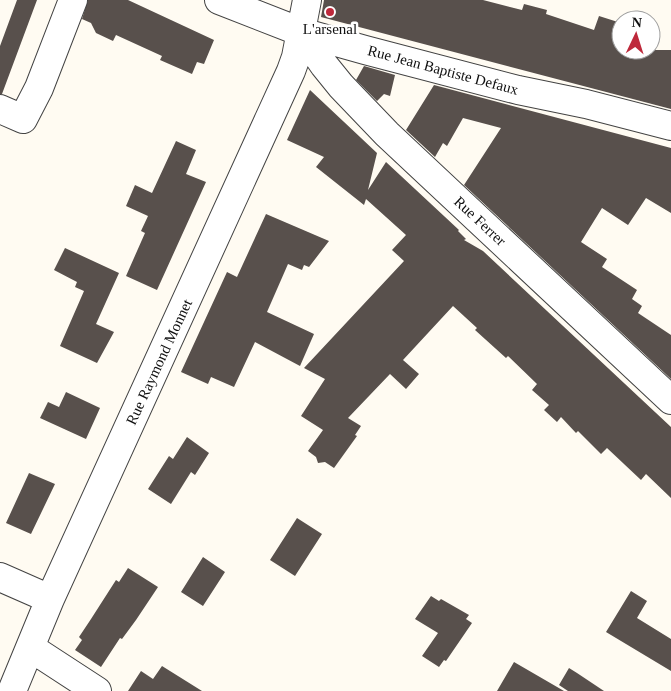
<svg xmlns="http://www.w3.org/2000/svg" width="671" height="691" font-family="Georgia,serif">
<rect width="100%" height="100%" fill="#fffbf2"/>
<path fill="#58504c" d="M17,0h20l-35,94h-2v-48z
M88,0h40l86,40 -10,24 -7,-2 -5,12 -32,-14 2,-4 -46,-21 -3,6 -17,-8 -5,-10 -9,-4z
M324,0h159l39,10 2,-6 23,6 -1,4 48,16 5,-14 22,7v27h50v59l-350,-92z
M364,66l31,9 -5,21 -6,-2 -7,7 -21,-21z
M434,85l237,63v65l-25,-15 -18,27 -26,-17 -21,34 26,17 -5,8 35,23 -5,9 10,7 -4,7 33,22v44l-207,-194 37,-57 -38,-10 -16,28 -4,-3 -8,14 -29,-27z
M310,90l67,63 -9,37 18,-28 73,68 -1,1 8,8 -2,1 19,11 188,176v71l-25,-24 -5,6 -34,-32 -6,6 -23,-23 -2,2 -15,-16 -4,5 -13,-12 5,-5 -17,-15 5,-6 -29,-28 -2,2 -31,-28 2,-2 -24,-22 -50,54 16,14 -13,15 -16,-15 -42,44 13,8 -6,9 2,1 -23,32 -9,-6 -7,1 -2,-6 -8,-6 15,-21 -22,-14 24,-37 -21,-11 100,-107 -12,-11 14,-15 -40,-36 -2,6 -48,-38 8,-10 -37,-17z
M176,141l20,9 -10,24 20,8 -49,108 -31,-14 19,-43 -4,-2 7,-15 -22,-10 9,-21 17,8z
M266,214l63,27 -20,26 -5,-2 -2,5 -14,-6 -21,48 47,22 -14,32 -45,-24 -21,45 -23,-10 -3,7 -27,-12 46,-100 10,5z
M65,248l54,25 -23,51 18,8 -17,31 -37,-17 24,-55 -9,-4 2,-5 -23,-12z
M66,392l34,16 -14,31 -46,-21 8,-16 11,5z
M187,437l22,16 -14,22 -4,-3 -20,32 -23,-15 21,-33 4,3z
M29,473l26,11 -24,50 -25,-11z
M297,518l25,16 -27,42 -25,-16z
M203,557l22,15 -22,34 -22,-14z
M128,568l30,19 -22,33 -14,19 -2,-1 -19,29 -26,-17 7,-10 -3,-3 12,-18 25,-39 3,2z
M631,591l16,10 -10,17 34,21v32l-65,-39z
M431,596l8,5 2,-2 28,16 -3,4 6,4 -26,38 -2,-1 -5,7 -17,-11 16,-23 -23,-14z
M514,662l50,29h-67z
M162,666l40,25h-74l13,-20 12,8z
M569,668l8,5 27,18h-36l-9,-6z"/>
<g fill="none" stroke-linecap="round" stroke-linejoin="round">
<g stroke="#434343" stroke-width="30">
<path id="minor" d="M219,0l82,32 64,18 153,40 68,14 85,22
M301,32l23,33 17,21 46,48 284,266
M0,109l23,10 16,-31 34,-88
M0,577l50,22
M31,648l66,43
M12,691l38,-92 241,-528 5,-14 11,-57"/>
</g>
<use href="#minor" stroke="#fff" stroke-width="28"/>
</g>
<circle fill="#be293b" stroke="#fff" stroke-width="2" cx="330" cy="12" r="5"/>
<g text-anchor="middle" stroke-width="5" stroke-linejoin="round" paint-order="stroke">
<g font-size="15" fill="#101010" stroke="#fff">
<text x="330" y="34">L'arsenal</text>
</g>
<g font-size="15" fill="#101010" stroke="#fff">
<text transform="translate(443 70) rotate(15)" y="5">Rue Jean Baptiste Defaux</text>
<text transform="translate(480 221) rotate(43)" y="5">Rue Ferrer</text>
<text transform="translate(159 362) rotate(-65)" y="5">Rue Raymond Monnet</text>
</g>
</g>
<g transform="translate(636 35) rotate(4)"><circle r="24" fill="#ffffff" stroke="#9f9f9f"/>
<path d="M0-4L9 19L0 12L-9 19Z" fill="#be293b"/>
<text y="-8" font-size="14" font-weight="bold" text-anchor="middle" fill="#101010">N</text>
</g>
</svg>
